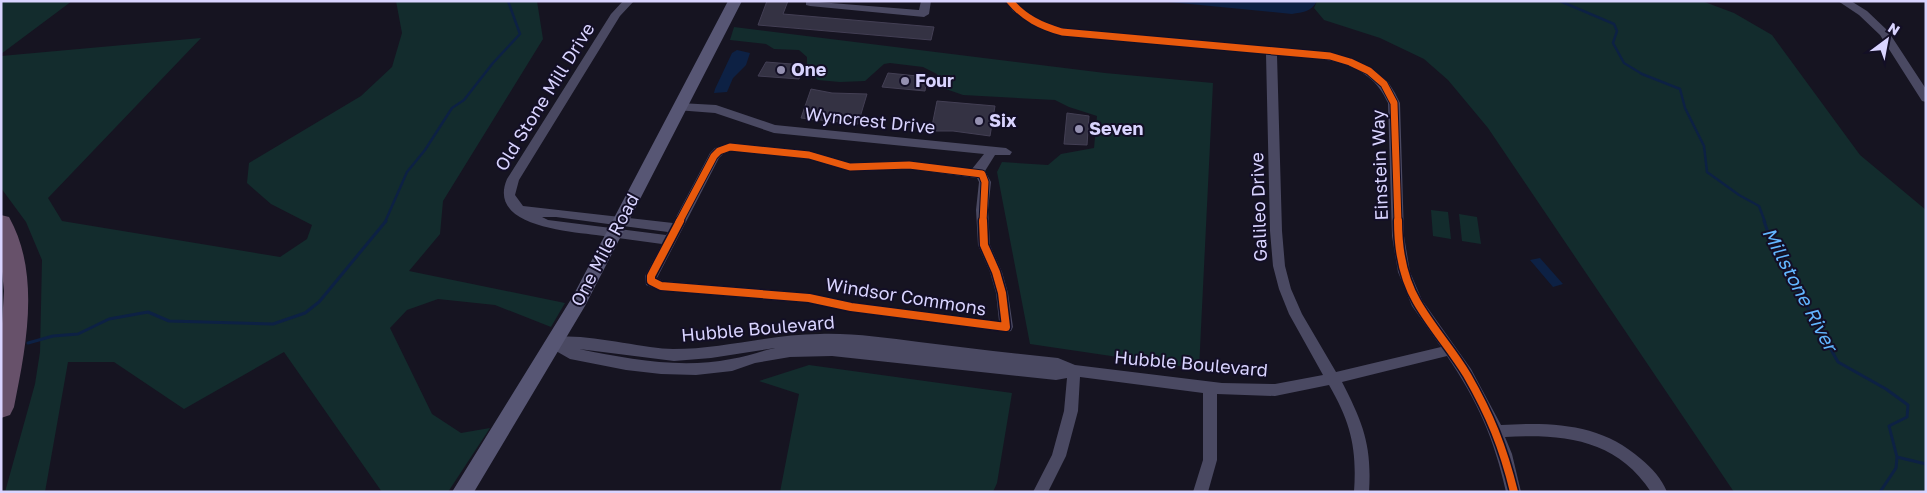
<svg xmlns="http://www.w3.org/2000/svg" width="1927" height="493" font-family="'Golos Text',sans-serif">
<rect width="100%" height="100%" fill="#161421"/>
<path fill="#132c2d" d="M1,1h71l-71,53z
M396,1h141l6,38 -100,162 -3,33 -31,37 156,32 -14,24 -56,-22 -57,-6 -31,11 -17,18 42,86 29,19 29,-5 -42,64h-66l-98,-140 -100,57 -70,-47h-46l-23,130h-40l30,-108 5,-32 2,-92 -16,-38 -25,-34v-132l200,-18 -153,160 14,23 218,36 27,-18 5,-14 -41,-21 -24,-21 2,-20 112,-67 31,-29 10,-34z
M1317,1h385l32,12 38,22 88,120 66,55v282h-192l-246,-364 -40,-48 -24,-21 -44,-21 -56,-18 -10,-12z
M734,27l371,46 108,10 -14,286 -169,-25 -33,-172 5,-10 46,3 13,-11 33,-6 3,-32 -28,-9 -14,-7 -92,-5 -20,-7 -6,-14 -14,-7 -33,-4 -6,1 -19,17 -25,1 -22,-2 -11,-8v-15l-8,-7 -25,-1 -8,-5 -36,-4z
M1431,210l17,2 3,27 -18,-3z
M1459,214l18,3 4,27 -19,-3z
M809,365l203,28 -15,90 -4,9h-213l19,-98 -40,-13z"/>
<path fill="#0d2144" d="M1159,1h158c-6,11 -14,11 -25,13z
M737,50l13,3 -4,12 -13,13 -6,14 -13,1 1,-4 17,-36z
M1540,258l23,26 -10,3 -23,-27z"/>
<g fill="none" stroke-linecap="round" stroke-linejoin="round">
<path stroke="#0d2144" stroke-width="2.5" d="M1560,1l54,23 3,7 -4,12 11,20 18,11 38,15 5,19 19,38 3,26 32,23 20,11 6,16
M385,222l22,-50 18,-22 27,-42 12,-8 29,-37 27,-29 -12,-33"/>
<path stroke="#0d2144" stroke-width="3" d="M1764,221l8,23 66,118 48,27 22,16 -1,12 -18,9 8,31 29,7
M28,343l25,-7 25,-2 31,-15 39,-7 21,9 104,3 32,-11 14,-11 67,-81
M1880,492l16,-24 1,-11"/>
</g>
<path fill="#343243" stroke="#433f54" d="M767,1h21l-5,13 151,13 -3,13 -173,-15z
M766,62l38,3 -5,14 -41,-3z
M888,73l39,4 -2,14 -43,-4z
M811,89l21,4 35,1 -9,30 -57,-6z
M937,101l58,5 -5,30 -37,-5h-22z
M1067,113l22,3 -2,29 -23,-1z"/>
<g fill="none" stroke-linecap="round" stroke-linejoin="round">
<path fill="#4a4962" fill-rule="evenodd" d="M623,1h11l-14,15 -101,164 -4,15 8,11 150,17 37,-70 5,-5 15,-5 79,8 41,12 59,-2 63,8 12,-15 -210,-21 -59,-20 -39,-3 -2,-3 6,-4 36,2 59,20 231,23 6,4 -2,3h-15l-10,16 6,11 -3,28 2,35 12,27 6,21 5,34 -2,4 -5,1 -155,-20 -42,-9 -148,-12 -15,-6 -1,-9 17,-32c-22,-3 -44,-6 -66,-9 -29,-4 -109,-9 -89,-56l104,-165zM731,151l78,8 41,12 59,-2 68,9 2,4 -3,28 2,35 12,27 6,21 3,28 -148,-19 -42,-9 -146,-12 -6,-3 62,-120 4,-4zM542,217h14l112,15 -2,3 -118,-15z
M806,1l113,9 2,-9h10l-2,13 -5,3 -114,-11 -4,-1z
M1005,1c15,0 20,12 33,19 11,5 23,8 35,10l257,23 24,7 19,9 15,13 7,11 5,10 4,133 6,36 12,28 49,69 30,56c50,-3 100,-2 140,34 11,9 21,20 26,33h-16c-35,-53 -87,-58 -146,-55l7,17 9,38h-15c-12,-54 -28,-90 -59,-136l-105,26c21,41 30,63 27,110h-15c3,-43 -3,-69 -25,-107l-54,11 -58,-2v66l-9,32h-15l10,-32v-67l-123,-16 -2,34 -12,45 -18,36h-15l19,-37 12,-44 3,-33 -11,2 -224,-24 -42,1 -35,6 -23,8 -36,4 -35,-1 -35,-4 -56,-11 -21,-12 -2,-4 2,-4c27,-9 92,10 124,10 50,0 98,-15 147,-15 33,-1 66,4 99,8 46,6 92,11 139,16l17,7 147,18 53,1 48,-9 -34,-61 -10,-25 -6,-23 -3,-35 -4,-177 -204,-19 -32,-12 -17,-12zM1277,55c42,3 92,3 111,48l4,133 6,36 14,34 29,41 -105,25 -34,-58 -11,-25 -6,-23 -3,-35zM775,348c-15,3 -29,9 -44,11 -51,10 -102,0 -152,-10l95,12 37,-3z
M1838,1h13l16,10 21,20 38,58v13l-4,-1 -42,-66 -21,-20z"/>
<path fill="#575674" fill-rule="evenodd" d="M728,1h14l-157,305 -111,186h-22l121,-196z"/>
<path fill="#67516a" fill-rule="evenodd" d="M1,215l8,2c32,57 17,130 5,190l-4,8 -9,3v-78l3,-49 -3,-29z"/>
<g stroke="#130f26" stroke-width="9">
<path id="cycleway-far1" d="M1010,1c14,17 31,25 52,31l268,24 20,6 19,9 15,13 10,19 4,119
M679,222l35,-66 5,-5 11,-4 79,8 41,12 59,-2 73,9 3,8 -2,40"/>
</g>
<g stroke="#130f26" stroke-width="11">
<path id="cycleway" d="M680,221l-29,55v5l10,5 148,12 42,9 155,20 -4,-34 -6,-21 -12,-27 -1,-24
M1398,221c0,28 5,57 19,81 15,26 35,48 50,73 23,40 36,72 47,117"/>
</g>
<use href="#cycleway-far1" stroke="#e8590c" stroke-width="7"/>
<use href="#cycleway" stroke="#e8590c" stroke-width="8"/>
</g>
<g fill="#9591b1" stroke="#130f26" stroke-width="2">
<circle cx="781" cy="70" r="5"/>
<circle cx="905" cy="81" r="5"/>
<circle cx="979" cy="121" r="5"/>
<circle cx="1079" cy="129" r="5"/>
</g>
<g text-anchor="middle" stroke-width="4" stroke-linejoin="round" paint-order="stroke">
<g font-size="18" font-weight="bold" fill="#d9d4ff" stroke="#130f26" text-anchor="start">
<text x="791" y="76">One</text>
<text x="915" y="87">Four</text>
<text x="989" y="127">Six</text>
<text x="1089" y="135">Seven</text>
</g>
<g font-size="18" fill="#d9d4ff" stroke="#130f26">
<text transform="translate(545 97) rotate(-58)" y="6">Old Stone Mill Drive</text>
<text transform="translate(870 121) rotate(6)" y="6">Wyncrest Drive</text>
<text transform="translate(1380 165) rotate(-92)" y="6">Einstein Way</text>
<text transform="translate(1259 207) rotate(-92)" y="6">Galileo Drive</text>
<text transform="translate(605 250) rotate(-62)" y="6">One Mile Road</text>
<text transform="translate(906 297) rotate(9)" y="6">Windsor Commons</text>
<text transform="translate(758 329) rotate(-5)" y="6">Hubble Boulevard</text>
<text transform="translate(1191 364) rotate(5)" y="6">Hubble Boulevard</text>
</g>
<g font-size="19" font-style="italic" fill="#62b6ff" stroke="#130f26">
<text transform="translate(1800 289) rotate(62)" y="7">Millstone River</text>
</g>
</g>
<rect width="1927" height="493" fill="none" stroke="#d9d4ff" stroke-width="5"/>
<g transform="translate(1887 40) rotate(32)" stroke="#130f26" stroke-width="4" paint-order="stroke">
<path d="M0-4L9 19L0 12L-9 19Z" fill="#d9d4ff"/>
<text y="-8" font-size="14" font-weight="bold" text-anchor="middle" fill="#d9d4ff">N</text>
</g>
</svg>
